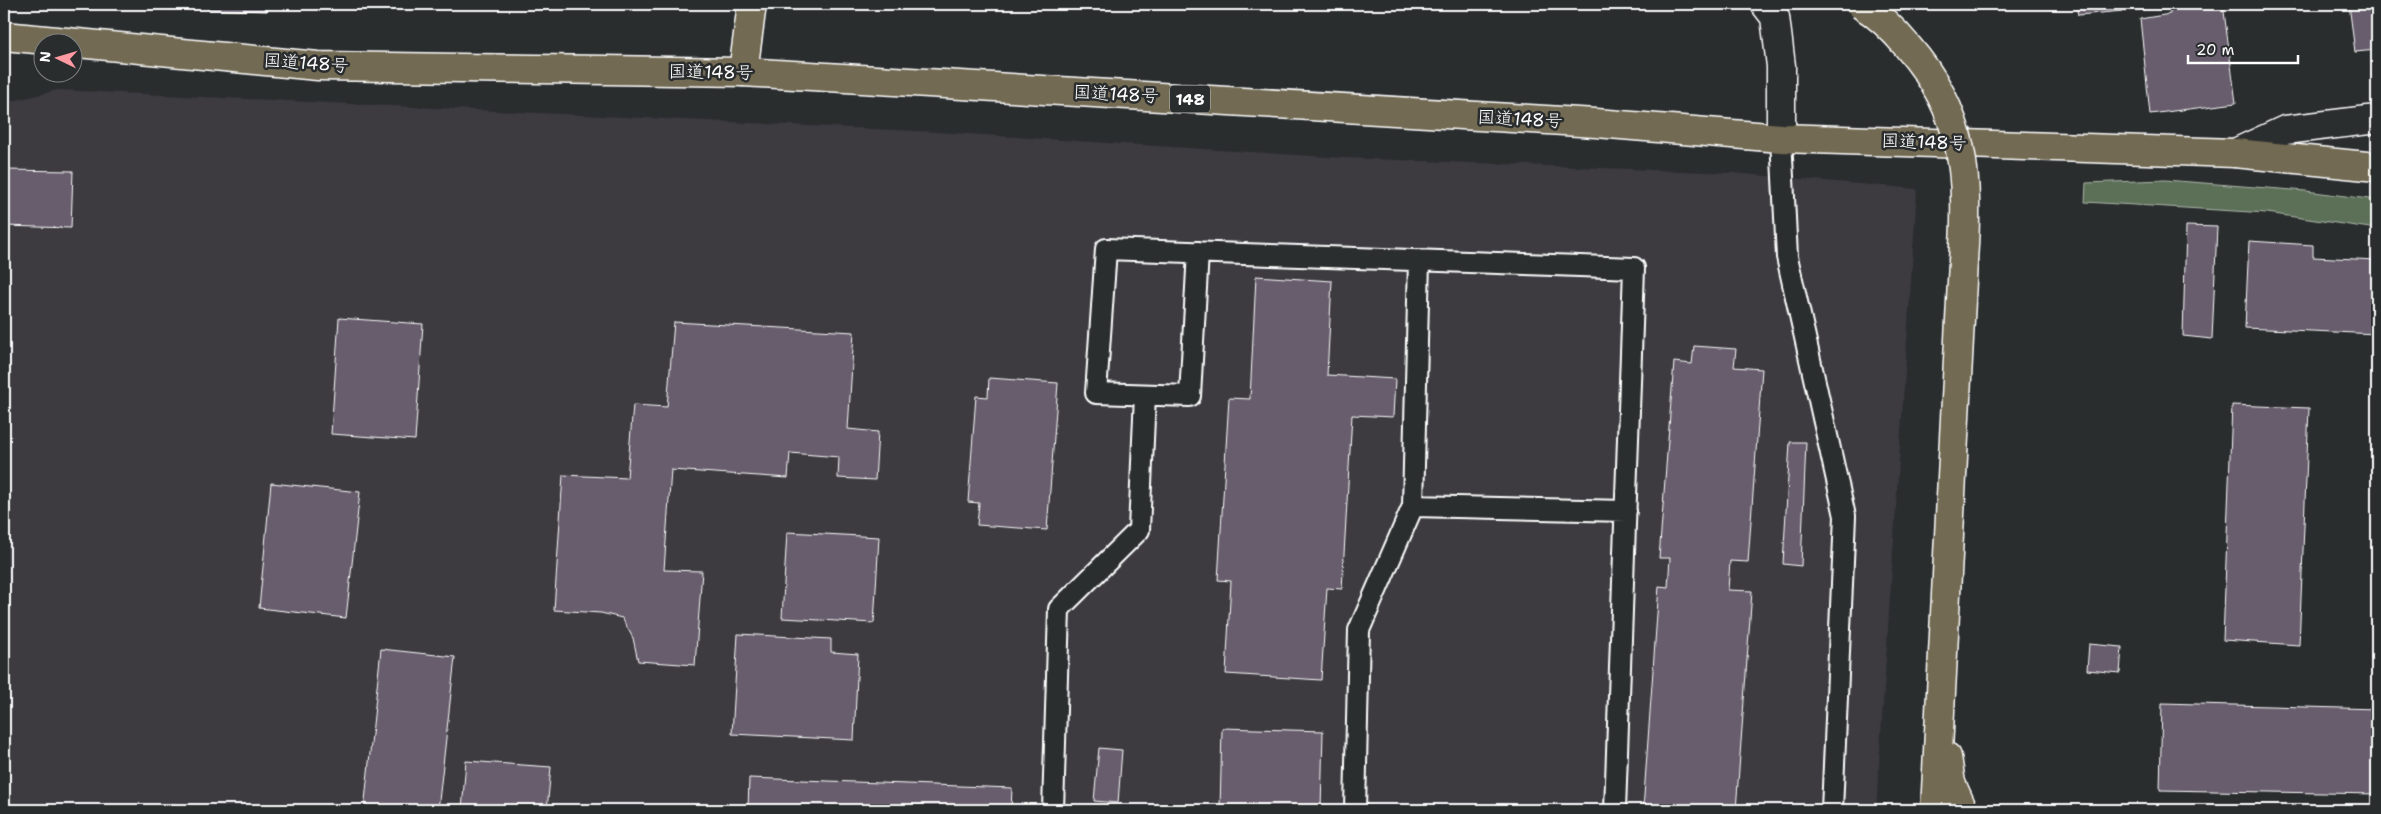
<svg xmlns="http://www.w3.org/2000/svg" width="2381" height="814" font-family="'Shantell Sans','Klee One',sans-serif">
<rect width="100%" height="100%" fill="#2a2d2e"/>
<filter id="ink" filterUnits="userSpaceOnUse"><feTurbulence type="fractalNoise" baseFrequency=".02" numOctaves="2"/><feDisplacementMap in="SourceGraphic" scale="10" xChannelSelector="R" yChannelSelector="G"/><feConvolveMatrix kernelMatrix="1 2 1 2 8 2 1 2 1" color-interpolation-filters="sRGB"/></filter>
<g filter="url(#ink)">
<path fill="#3c3b41" d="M58,90l878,42 408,26 388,15 185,16 -41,621h-1872v-710l9,1z"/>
<path fill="#5c7059" stroke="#aeb8ac" d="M2165,180l141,11 71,9v29l-110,-16 -182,-11 1,-19z"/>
<path fill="#675d6d" stroke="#fff" d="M208,4h59v7l-59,-2z
M2076,4h80l1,4 -79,7z
M2170,4h53l13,99 -86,11 -10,-95 30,-5z
M2349,4h28v46l-22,2z
M4,170l69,1 -2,57 -67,-2z
M2186,226l31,1 -5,112 -29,-3z
M2249,241l64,4v12l64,3v74l-132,-6z
M1256,276l76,5 -5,94 68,4 -2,38 -41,-2 -10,174 -15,-1 -6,92 -95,-6 5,-93 -13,-1 11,-182 21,1z
M339,318l84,6 -8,116 -84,-6z
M674,322l180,10 -6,97 30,3 -3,48 -37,-2 1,-21 -49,-4 -2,25 -117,-8 -7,100 38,1 -7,94 -57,-4 -5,-23 -11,-20 -21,-5 -47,-3 9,-135 64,3 6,-73 34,2z
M1694,346l42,3 -2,18 28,2 -14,193 -18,-1 -2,29 24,1 -16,219h-93l16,-224 9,1 2,-29h-11l15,-196 18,2z
M989,378l69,5 -11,147 -70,-5 2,-22 -11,-1 8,-106 12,1z
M2232,405l77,3 -10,237 -76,-5z
M1790,442h16l-5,124 -18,-2z
M271,483l89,9 -14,126 -87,-10z
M787,532l92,5 -5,86 -92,-5z
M738,634l93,5v13l27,2 -4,86 -122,-6z
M2089,644l33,3 -2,26 -33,-3z
M381,649l74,8 -17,153h-74z
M2162,703l215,6v85l-217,-4z
M1222,728l101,3 -2,79h-101z
M1099,748l23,2 -4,53 -24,-2z
M466,761l85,6 -4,43h-85z
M749,778l263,10 -1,22h-263z
M172,804l73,6h-74z
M1091,806l36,2v2h-36z"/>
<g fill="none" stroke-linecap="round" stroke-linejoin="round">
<g stroke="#fff" stroke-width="24">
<path id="service" d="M1781,138l6,119 58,259 -13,294
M1198,252l-8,144 -94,-3 10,-144 528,19 -19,542
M1413,506l213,5
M1053,810l6,-201 80,-79 6,-135
M1355,810l4,-180 54,-124 6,-246"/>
</g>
<g stroke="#fff" stroke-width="31">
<path id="minor" d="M2235,153l50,-23 92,-11"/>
</g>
<g stroke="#fff" stroke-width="31">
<path id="tertiary" d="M1765,4l10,13 6,49v72"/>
</g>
<g stroke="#fff" stroke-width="31">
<path id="trunk" d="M4,36l314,30 425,6 853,51 185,15 454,15 142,14"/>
</g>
<g stroke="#fff" stroke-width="31">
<path id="motorway" d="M743,72l9,-68
M1947,757l4,26 12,27
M1935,810l28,-549"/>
</g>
<use href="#service" stroke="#2a2d2e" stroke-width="20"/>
<use href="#minor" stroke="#2a2d2e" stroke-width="28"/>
<use href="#tertiary" stroke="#2a2d2e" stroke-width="28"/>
<use href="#trunk" stroke="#736b52" stroke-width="28"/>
<use href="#motorway" stroke="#736b52" stroke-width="28"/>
<g stroke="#fff" stroke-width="31" stroke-linecap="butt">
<path id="motorway-bridge" d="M1860,4c19,11 34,26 48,43 58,67 61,129 55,214"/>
</g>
<use href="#motorway-bridge" stroke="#736b52" stroke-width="28"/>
</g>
</g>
<g text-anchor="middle" stroke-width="5" stroke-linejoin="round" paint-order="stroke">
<rect fill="#2a2d2e" stroke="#bfc0c0" stroke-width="1" x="1170" y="85.5" width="40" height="27" rx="4"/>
<g font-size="16" font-weight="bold" fill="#fff">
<text x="1190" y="105">148</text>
</g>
<g font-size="18" fill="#fff" stroke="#2a2d2e">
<text transform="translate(306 63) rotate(4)" y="6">国道148号</text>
<text transform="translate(711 72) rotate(1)" y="6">国道148号</text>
<text transform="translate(1116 94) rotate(3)" y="6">国道148号</text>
<text transform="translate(1520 119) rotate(3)" y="6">国道148号</text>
<text transform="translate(1924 142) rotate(2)" y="6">国道148号</text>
</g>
</g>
<rect width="2381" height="814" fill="none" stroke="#2a2d2e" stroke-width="20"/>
<rect x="10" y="10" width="2361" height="794" fill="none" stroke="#fff" stroke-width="2" filter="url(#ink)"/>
<g transform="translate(58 58) rotate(275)"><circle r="24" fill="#2a2d2e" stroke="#7f8182"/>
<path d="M0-4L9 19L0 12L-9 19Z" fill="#ff9aa2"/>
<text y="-8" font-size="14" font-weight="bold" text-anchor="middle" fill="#ffffff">N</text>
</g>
<path d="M2188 55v8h110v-8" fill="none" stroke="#ffffff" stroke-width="2.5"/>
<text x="2196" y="55" font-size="15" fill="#ffffff" stroke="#2a2d2e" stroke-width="4" paint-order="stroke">20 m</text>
</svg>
